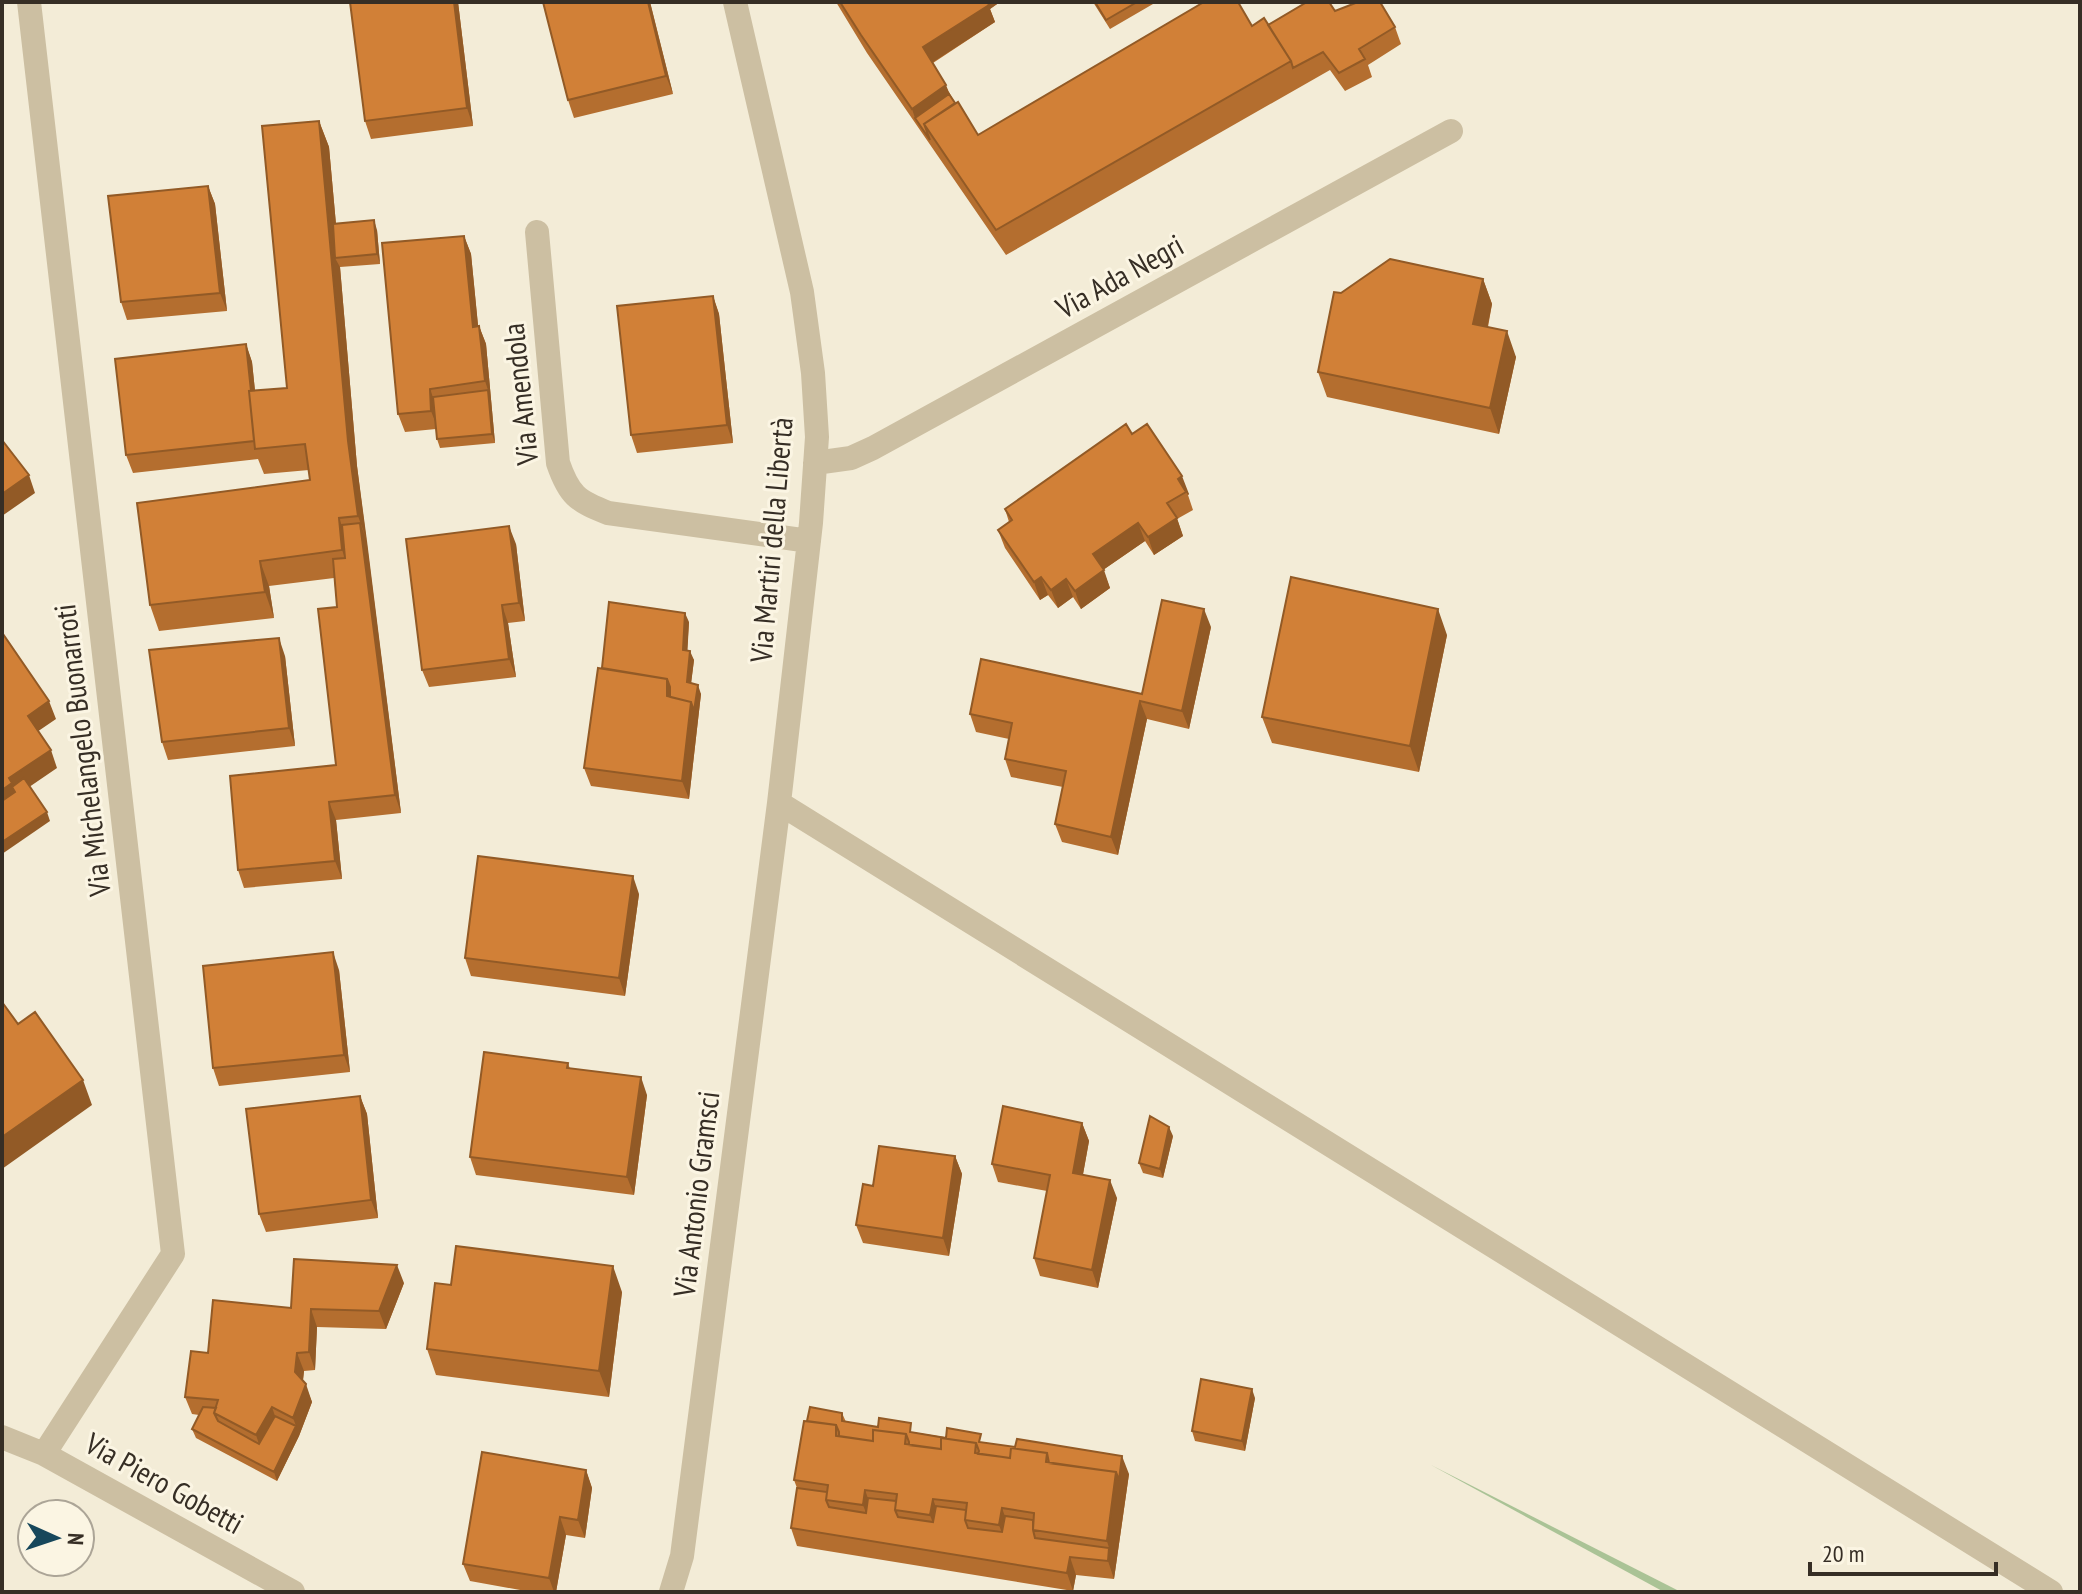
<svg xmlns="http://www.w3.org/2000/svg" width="2082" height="1594" font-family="'PT Sans Narrow',sans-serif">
<rect width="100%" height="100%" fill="#f3ecd7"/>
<path fill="#aac396" d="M1431,1465l250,127h-17z"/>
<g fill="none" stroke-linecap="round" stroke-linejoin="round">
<path stroke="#ccbfa2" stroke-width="24" d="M29,2l144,1252 -129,200
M537,232l21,231c11,32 19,38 50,50l201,28
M815,463l36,-5 22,-10 578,-317
M779,803l1272,789
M2,1437l42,17 249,138
M671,1592l11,-36 97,-753 32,-280 6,-86 -4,-64 -11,-81 -67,-290"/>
</g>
<path fill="#b46e2f" d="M458,2l15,124 -102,13 -6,-18z
M543,2h107l23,92 -99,24 -6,-18z
M836,2h164l-10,7 5,13 -62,41 22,40 23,32 274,-109 16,-1 67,-14 60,16 6,17 -33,21 4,12 -27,14 -15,-21 -324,185 -139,-202z
M1093,2h60v2l-43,25z
M319,121l10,26 7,77 41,6 3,34 -40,3 17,199 44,347 -65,7 6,59 -98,9 -6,-18 98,-105 1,-158 -3,-29 -65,8 5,32 -115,13 -9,-26 160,-125 -1,-10 -45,4 -6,-15 -125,14 -7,-18 120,-111 6,18 3,29 32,-3z
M208,186l7,18 12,107 -100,9 -6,-18z
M464,236l7,18 7,72h1l7,18 9,99 -55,5 -3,-9 -1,-10 -31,3 -7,-18z
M1483,279l9,25 -4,23 28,30 -17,77 -172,-37 -9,-25 23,-79z
M713,296l6,18 14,129 -96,10 -6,-18z
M1132,434l57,60 -1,1 5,15 -16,9 6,17 -29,19 -9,-14 -42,29 7,18 -29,21 -8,-12 -15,11 -10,-13 -8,5 -35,-52 -7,-18 11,-8 -4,-13z
M516,544l9,77 -17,2 8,54 -87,10 -7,-17z
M689,622l-2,29 7,9 -3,23 10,11 -12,105 -98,-13 -7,-18 18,-100z
M1211,627l-22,102 -42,-10 -29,136 -56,-13 -7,-18 8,-37 -52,-10 -6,-18 4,-20 -33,-7 -6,-18 172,-20z
M1447,635l-28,137 -147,-29 -10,-26z
M285,656l10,90 -127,14 -6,-18z
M639,894l-14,102 -154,-20 -6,-18z
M339,970l11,102 -131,14 -6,-18z
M568,1063l2,6 77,26 -13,100 -158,-20 -6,-18z
M360,1096l7,18 11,104 -112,14 -7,-18z
M1082,1123l7,18 -6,33 34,24 -19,90 -58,-12 -6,-18 13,-67 -49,-9 -6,-18z
M1173,1136l-10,42 -20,-5 -4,-10z
M955,1156l7,18 -13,82 -86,-13 -7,-18 17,-39z
M404,1283l-18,46 -69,-2 -2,43 -11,1 -1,9 9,22 -13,34 -22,45 -81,-43 -4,-9 7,-14 -7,-1 -7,-17 23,-44 83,-45z
M622,1292l-13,105 -173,-22 -9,-26z
M1255,1398l-10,53 -50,-10 -3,-10z
M842,1413l4,9 138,21 145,31 -15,105 -38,-4 -3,16 -276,-45 -6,-18 6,-40 -3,-8 13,-59z
M586,1470l6,18 -7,50 -19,-3 -10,57h-25l-61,-11 -7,-17z"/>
<path fill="#925a26" d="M454,2h4l15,124 -6,-18z
M648,2h2l23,92 -7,-18z
M983,2h17l-10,7 5,13 -65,42 -7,-17z
M946,85l7,18 -38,15 -3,-9z
M319,121l10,26 10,111h-4l5,9 17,199 10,75 -9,-25 -10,-75z
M208,186l7,18 12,107 -7,-18z
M374,220l3,10 3,34 -3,-10z
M464,236l7,18 9,91 -7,-18z
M1483,279l9,25 -9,45 -10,-25z
M713,296l6,18 14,129 -6,-18z
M479,326l7,18 9,99 -3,-9 -4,-44 -3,-9z
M1507,331l9,26 -17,77 -9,-26z
M246,344l6,18 9,86 -5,-7z
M430,389l6,17 2,23 -7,-18z
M29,475l6,18 -33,23v-22z
M1182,476l7,18 -1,1 -10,-16z
M339,518l9,25 4,33 -10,-26z
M1177,518l6,18 -29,19 -6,-18z
M360,523l7,18 34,272 -6,-18z
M1138,523l7,18 -45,31 -7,-18z
M509,526l7,18 9,77 -6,-18z
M260,561l9,25 5,32 -9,-26z
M1104,570l6,18 -29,21 -6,-18z
M1041,577l7,18 -8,5 -6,-18z
M1066,579l7,18 -15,11 -7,-18z
M502,605l6,18 8,54 -7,-18z
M1204,609l7,18 -22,102 -7,-18z
M1438,609l9,26 -28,137 -9,-26z
M685,613l4,9 -2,37 -4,-9z
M279,638l6,18 10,90 -6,-18z
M690,651l4,9 -4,32 -3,-10z
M667,679l6,18 -6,-1z
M698,685l3,9 -3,26 -4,-9z
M49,701l7,18 -22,15 -6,-18z
M1140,701l7,18 -29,136 -7,-18z
M691,702l7,18 -9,79 -7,-18z
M51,750l6,18 -41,28 -14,18v-24l7,-12z
M329,802l7,18 6,59 -7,-18z
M47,812l3,9 -48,33v-12z
M633,876l6,18 -14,102 -6,-18z
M333,952l6,18 11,102 -6,-17z
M641,1077l6,18 -13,100 -7,-18z
M83,1080l9,25 -90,64v-32z
M360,1096l7,18 11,104 -7,-18z
M1082,1123l7,18 -9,50 -7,-18z
M1169,1127l4,9 -10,42 -3,-9z
M955,1156l7,18 -13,82 -6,-18z
M1110,1180l7,18 -19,90 -6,-18z
M397,1265l7,18 -18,46 -7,-18z
M613,1266l9,26 -13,105 -10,-26z
M311,1309l6,18 -2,43 -6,-18z
M297,1353l7,18 -2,18 -7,-17z
M306,1384l6,18 -13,34 -22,45 -3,-9 22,-46 -3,-8z
M1252,1389l3,9 -10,53 -3,-10z
M272,1407l6,18 -16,28 -6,-18z
M1122,1456l7,18 -15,105 -6,-18 1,-13 -2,-7 9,-69z
M586,1470l6,18 -7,50 -7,-18z
M865,1490l9,25 -1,16 -10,-26z
M933,1499l9,25 -3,16 -9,-25z
M1002,1508l9,26 -3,16 -9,-25z
M560,1517l6,18 -10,57h-2l-5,-14z
M1070,1557l6,18 -3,16 -6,-18z"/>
<path fill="#d18037" stroke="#925a26" stroke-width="2" d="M350,2h104l13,106 -102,13z
M543,2h105l18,74 -98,24z
M840,2h147l2,3 -66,42 23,38 -34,24 -51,-74z
M1095,2h42l-31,18z
M1204,2h34l14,24 12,-8 27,43 -295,169 -72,-106 34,-22 20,33z
M1307,2h22l6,9 23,-9h22l15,25 -36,22 6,10 -26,14 -16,-21 -30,16 -2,-7 -23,-36z
M949,94l6,9 -31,21 6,16 -15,-22z
M319,121l29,320 10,75 -19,2 3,32 -82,11 5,31 -115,13 -13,-102 173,-23 -5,-36 -50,5 -6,-58 38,-3 -25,-262z
M208,186l12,107 -99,9 -13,-106z
M374,220l3,34 -42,4 -2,-34z
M464,236l9,91 6,-1 6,55 -55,8 1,22 -33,3 -16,-171z
M1390,259l93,20 -10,45 34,7 -17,77 -172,-36 16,-80 7,1z
M713,296l14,129 -96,10 -14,-129z
M246,344l5,47h-2l5,50 -128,14 -11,-96z
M488,390l4,44 -55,5 -4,-42z
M1126,424l6,10 15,-10 35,52 -4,3 8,13 -19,11 10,15 -29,19 -10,-14 -45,31 11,16 -29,21 -9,-12 -15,11 -10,-13 -7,5 -36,-52 14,-10 -7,-11z
M2,440l27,35 -27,19z
M360,523l35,272 -66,7 6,59 -97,9 -8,-94 106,-11 -18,-156 19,-2 -4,-48 12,-1 -3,-33z
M509,526l10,77 -17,2 7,54 -87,11 -16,-131z
M1291,577l147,32 -28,137 -148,-29z
M1162,600l42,9 -22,102 -42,-10 -29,136 -56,-13 11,-53 -61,-12 7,-36 -42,-9 11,-55 161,35z
M609,602l76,11 -2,37 7,1 -3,31 11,3 -4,26 -3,-9 -21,-5v-10l-3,-8 -65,-11z
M2,634h1l46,67 -21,15 23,34 -42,28 3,5 -10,7z
M279,638l10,90 -127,14 -13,-92z
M598,668l69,11v17l24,6 -9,79 -98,-13z
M24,778l23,34 -45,30v-41l13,-9 -3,-5z
M478,856l155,20 -14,102 -154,-20z
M333,952l11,103 -131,13 -10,-102z
M2,1002l16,22 17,-12 48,68 -81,57z
M484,1052l84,11 -1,5 74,9 -14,100 -157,-20z
M360,1096l11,104 -112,14 -13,-105z
M1003,1106l79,17 -9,50 37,7 -18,90 -58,-12 16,-83 -58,-11z
M1150,1116l19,11 -9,42 -21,-6z
M879,1146l76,10 -12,82 -87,-13 7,-41 10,2z
M456,1246l157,20 -14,105 -172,-22 8,-66 16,2z
M294,1259l103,6 -18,46 -68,-2 -2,43 -12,1 -2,19 11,12 -13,34 -21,-11 -16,28 -42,-22 4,-13 -33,-3 6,-46 17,2 5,-53 78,8z
M1201,1379l51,10 -10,52 -50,-10z
M203,1407l13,1 -2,5 4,8 41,23 16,-28 21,10 -22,46 -82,-43z
M810,1407l32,6v8l36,6 1,-9 32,5 -1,9 36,6 1,-10 34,6 -2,8 36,5 2,-8 105,17 -3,24 -3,-8 -67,-9 -2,-10 -36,-5 -1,10 -32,-4 1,-3 -3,-8 -35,-5v11l-32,-4v-3l-3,-8 -33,-4v11l-34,-5v-4l-3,-7 -29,-4z
M804,1421l32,4v11l37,5v-11l33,4 -1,10 36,5v-11l35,5 -1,10 35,5 1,-10 36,5 -1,9 70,10 -9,69 -74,-11 1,-17 -32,-5 -3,17 -34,-5 2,-17 -34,-4 -3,16 -35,-5 2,-16 -32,-4 -2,15 -37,-5 2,-15 -34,-5z
M482,1452l104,18 -8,50 -18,-3 -11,61 -86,-14z
M797,1488l30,4 -1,8 3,7 37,6 2,-15 28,3 -1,9 3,7 35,5 3,-16 30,4 -1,10 3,8 34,4 3,-16 28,4v10l2,8 74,10 -1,13 -38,-4 -3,16 -276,-45z"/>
<g text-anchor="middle" stroke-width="6" stroke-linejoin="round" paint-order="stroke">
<g font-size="30" fill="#362e25" stroke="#fbf5e3">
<text transform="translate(1120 277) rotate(-29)" y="10">Via Ada Negri</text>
<text transform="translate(521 394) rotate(-96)" y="10">Via Amendola</text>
<text transform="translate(772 540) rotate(-85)" y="10">Via Martiri della Libertà</text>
<text transform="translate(83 750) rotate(-97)" y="10">Via Michelangelo Buonarroti</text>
<text transform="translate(697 1194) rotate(-83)" y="10">Via Antonio Gramsci</text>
<text transform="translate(164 1484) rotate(29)" y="10">Via Piero Gobetti</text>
</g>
</g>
<rect width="2082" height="1594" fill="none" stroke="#362e25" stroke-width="8"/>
<g transform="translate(56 1538) rotate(93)"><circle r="38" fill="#fbf5e3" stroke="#aca597" stroke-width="2"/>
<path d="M0-6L14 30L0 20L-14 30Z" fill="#17475b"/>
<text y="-12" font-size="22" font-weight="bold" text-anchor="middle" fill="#362e25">N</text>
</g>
<path d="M1810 1562v12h186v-12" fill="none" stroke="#362e25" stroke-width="4"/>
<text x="1822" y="1562" font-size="24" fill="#362e25" stroke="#fbf5e3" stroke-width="6" paint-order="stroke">20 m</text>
</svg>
